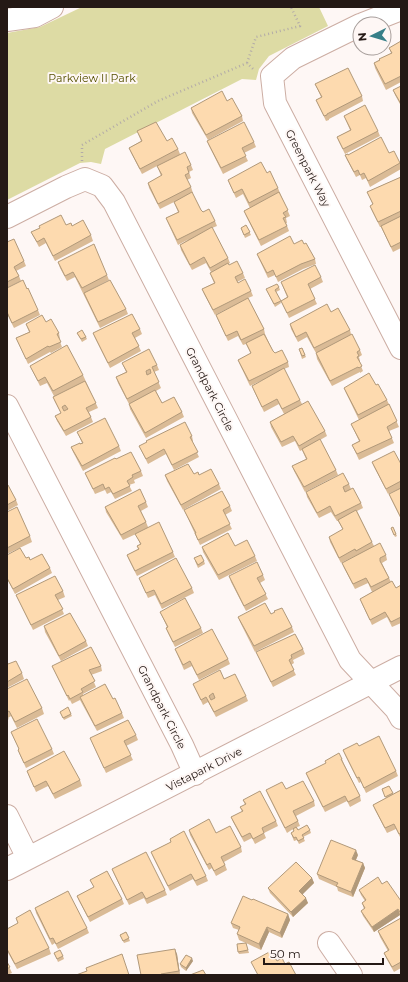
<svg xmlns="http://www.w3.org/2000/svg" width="408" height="982" font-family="Montserrat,sans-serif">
<rect width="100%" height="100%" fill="#fef7f5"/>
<path fill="#dddba4" d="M82,7h237l9,19 -59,30 -10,13 -3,11 -14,-1 -137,70 -4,15 -10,-2 -11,1 -73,37v-167l33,-6z"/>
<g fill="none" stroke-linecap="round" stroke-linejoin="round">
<g stroke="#ccada3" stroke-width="24">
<path id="minor" d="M7,20l28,-4 17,-9
M363,24l38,-15
M360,25l-67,33 -21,18 3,27 126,245
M7,217l59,-30 19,-8 17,7 12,16 236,458 46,49 5,9
M7,406l175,339 13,29
M7,816l21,42
M7,869l394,-202
M329,943l22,32"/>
</g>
<path stroke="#b3aba8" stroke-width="2.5" stroke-dasharray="1 3" stroke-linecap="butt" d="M247,63l9,-26 44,-11 -9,-19
M82,161v-16l76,-44 89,-38 8,8"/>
<use href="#minor" stroke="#fff" stroke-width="22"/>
</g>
<path fill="#dabb96" d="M401,41v41l-15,8 -11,-22 -1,-5 17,-10 -2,-5z
M315,84l47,12 1,5 -34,18v1l-3,1 -10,-21 5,-3z
M401,86v20l-6,-11 -2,-5z
M227,101l15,15 1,5 -35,19 -16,-27 -1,-5z
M344,116l34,15 2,5 -35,18 -6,-12 -2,-5 13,-7z
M137,131l30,10 11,8 2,5 11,11 2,5 -4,2 2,6 -4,2 4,7 2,6h-1l9,17 14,11 2,5 -5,2 16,30 2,5 -2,1 1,1 14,8 2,5 -8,4 14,9 2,5 -5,2 16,31 1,5 8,17 2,2 13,9 1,5 -5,2 16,31 2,4 23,27 2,5 -7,4 16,30 2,5 -33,17 -11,-21 -2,-5 14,-7 -4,-9 -2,1 -5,-10 -13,6 -11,-20 -1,-5 14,-8 -5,-10 -15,8 -10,-21 -2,-5 15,-8 -17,8 -10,-21 -2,-5 13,-6 -5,-10 -3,1 -5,-9 -10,5 -10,-21 -2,-5 21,-11 -22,11 -11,-21 -2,-5 12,-6 -4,-10 1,-1 -5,-9 -14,7 -11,-20 -1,-5 9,-6 -11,6 -10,-22 -2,-5 12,-6 -4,-10 -14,7 -11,-21 -1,-5 13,-7 -4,-10 -15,8 -11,-21 -2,-5 12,-7z
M207,141l47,1 2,5 -12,6 4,8 -25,13 -14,-28z
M389,153l11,10 1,6 -31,18 -4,-9 -4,2 -2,-5 -4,2 -9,-17 -2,-5z
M267,173l11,15 2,5 10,23 -4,2 1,5h-1l3,8 -28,15 -15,-30 -2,-5 6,-3 -7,-14 -7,4 -6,-13 -2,-5z
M401,177v71l-8,4 -12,-25h-1l-8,-16 -2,-5 3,-1 -6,-13z
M66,225l25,10 2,6 -38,20 -9,-18 -7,4 -8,-15z
M246,225l5,10 -6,3 -4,-10z
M7,242l17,19 2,5 -10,5 3,5 2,5 -14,7z
M294,244h10l11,15 1,5 -13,5 -25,13 -3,-7 -7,3 -9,-19 -2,-5z
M58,262l49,13 2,5 -19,10 36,19 2,5 -28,14 -25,-51 -8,4 -7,-13z
M321,277l2,5 -13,7 7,15 -28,14 -8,-17 6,-4 -6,-15z
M279,287l1,3 -4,2 5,11 -6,4 -9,-18z
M7,288l31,22 2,5 -26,13 -7,-14z
M331,312l19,18 1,4 9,16 2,5 -3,2 1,4h-1l4,10 -3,2v-1l-28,14 -15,-27 -1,-6 8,-4 -8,4 -9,-16 -9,5 -7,-13 -1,-5z
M46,322l13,11 1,6h-1l3,8 -11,6 -1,-1 -22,12 -12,-26 13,-6 -3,-8z
M140,329l2,5 -7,4 6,13 -31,17 -15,-30 -2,-5z
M77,333l9,4 1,2 -5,3z
M302,348l4,9 -4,2 -3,-10z
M122,363l35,2 2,5 -5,2 7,16 -5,3 6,12 20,9 2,5 -38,21 -16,-29 -1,-5 -11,-21 -2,-6 10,-5z
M30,366l53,9 15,33 -9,4 4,10 -27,14 -9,-15 -2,-5 6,-3 -6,-11 -2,-5 1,-1 -7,-13 -7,3z
M376,385l11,15 12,27 -10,4 5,12 -35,17 -7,-15 7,-4 -8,-17 8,-4 -13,-27 -2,-5z
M77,432l42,14 2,5 -38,20 -10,-19 -2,-5 11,-4z
M192,436l1,5 -1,1 7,15 -25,13 -8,-16 -18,10 -9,-18z
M116,459l25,12 2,5 -9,4 1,3 -6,2 3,6 -17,8 -4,-7 -4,2 -2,-4 -10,4 -10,-21z
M372,462l29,2v24l-13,6 -14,-27z
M194,474l5,1 20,9 2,5 -38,21 -16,-29 -2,-6z
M349,484l2,5 10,14 2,5 -6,3 15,31 2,4 12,9 1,5 -5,3 9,19 5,6 5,-3v38l-9,4 -5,-10 -15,8 -10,-21 -2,-5 12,-7 -4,-9 -13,6 -11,-21 -2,-5 15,-8 -16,8 -11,-21 -1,-5 14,-7 -5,-9h-1l-6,-9 -12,6 -12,-21 -1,-5z
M7,485l9,15 2,5 -11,6z
M401,488v31l-10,-20 -2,-5z
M146,502l2,5 -7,4 5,11 2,5 25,25 2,5 -38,19 -8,-16 -2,-5 11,-6 -1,-3 3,-2 -4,-10 -13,6 -17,-28 -1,-5z
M230,506l2,5 -7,4 7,14 -32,16 -16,-35z
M7,512l23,24 2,6 -25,12z
M391,528l5,6 1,2 -2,1z
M235,546l20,10 2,5 -38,19 -16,-28 -1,-5z
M7,555l19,3 4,2 20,8 2,5 -37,21 -8,-15z
M195,561h9l1,3 -7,4z
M263,575l2,5 -5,3 8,16 -22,12 -15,-29 -2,-6z
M139,578l53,10 2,5 -32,16 -7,-14 -7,3z
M63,591l2,6 -7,3 6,14 -31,16 -17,-35z
M160,612l41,16 2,5 -28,14 -7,-14 -2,-5 1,-1z
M271,614l21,13 2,5 -39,20 -15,-30 -2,-5z
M44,626l42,15 2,5 -27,15 -16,-29z
M175,649l53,10 2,5 -31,16 -7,-14 -8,4z
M303,649l2,5 -12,6 1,3 -3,2 5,10 -23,12 -17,-35z
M7,662l1,2 14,9 2,6 -17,9z
M52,666h49l1,5 -11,4 5,12 -13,7v1l30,4 9,14 2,5 -27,13 -17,-31 -8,4 -2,-4 -1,1z
M224,679l22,17 2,5 -32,16 -8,-15 -5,3 -10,-21z
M7,689l35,19 2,6 -27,14 -6,-12 -3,2 1,1 -2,1z
M60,712l11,2 1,2 -8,4z
M11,732l41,17 2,5 -28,14 -6,-13 -2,-5 1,-1z
M136,735l2,5 -12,6 7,14 -27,13 -16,-35z
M359,746l37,25 2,5 -32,17 -5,-11 -2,1 -14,-28 -2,-5z
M342,759l2,5 16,32 1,5 -11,6 -3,-6 -22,11 -17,-34 -2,-5z
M27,771l53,9 2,6 -27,13 -7,-13 -12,6z
M389,786l4,8 8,-4v49l-5,-10 -9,4 -12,-23 -2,-5 13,-7 -4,-9z
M286,789l28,12 1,5 -19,10 4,10 -3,1 1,3h12l1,3 -8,4 2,4 -6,3 -2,-4 -3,1 -2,-5 -1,-3 3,-2 -1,-2 -6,4 -19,-38 -2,-5z
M243,800l33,21 2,5 -14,7 2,5 -11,6 -3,-6 -8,4 -11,-20 -2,-5 11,-5 -2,-5 5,-2z
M189,830l27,3 25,14 1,5 -18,10 3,8 -11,6 -4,-8 -3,2 -19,-35z
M170,839l36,37 2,5 -11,5 -4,-7 -23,12 -17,-34 -2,-5 20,-10z
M358,855l-2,5 7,3 2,5 -12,29 -15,-6 -1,-4 -18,-8 -2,-5z
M112,869l53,21 2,5 -20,9 -3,-6 -15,7 -15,-31z
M312,878l2,5 -12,11 6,9 -15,14 -23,-24 -2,-5z
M90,880l32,19 2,5 -34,18 -11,-21 -2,-5 17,-9z
M382,884l19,17v15l-1,-1 -26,17 -11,-16 -2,-5 3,-2 -2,-6 3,-2 -4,-6 -2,-5z
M252,900l36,14 2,6 -8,18 -13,-6 -8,18 -15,-7 3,10 -10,1 -1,-2 8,-9 -7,-3 -2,-6 2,-4 -6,-2 -2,-5z
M35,908l52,20 2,5 -31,16 -3,-6 -3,2 -16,-32z
M16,918l33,30 2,6 -34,15 -10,-18v-22l11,-5z
M401,918v50l-7,4 -8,-14 -2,-5 4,-2 -8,-14 -2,-6z
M126,932l4,9 -6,2 -4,-8z
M54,953l9,3 1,3 -6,3z
M177,954l3,21h-39z
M193,961l-7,10 -5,-4 -1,-3z
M7,962l5,11 -5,2z"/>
<path fill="#b1997a" d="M356,850l2,5 -4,9 -2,-5z
M363,863l2,5 -12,29 -2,-5z
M312,878l2,5 -13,13 -2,-5z
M306,898l2,5 -15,14 -2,-5z
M398,909l2,6 -26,17 -2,-5z
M288,914l2,6 -8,18 -2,-5z
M267,927l2,5 -8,18 -2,-6z
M175,949l2,5 3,21 -1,-4z
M192,958l1,3 -7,10v-3z"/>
<path fill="#fddaaf" stroke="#b1997a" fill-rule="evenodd" d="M401,41v35l-16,8 -11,-21 6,-3 -1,-1 13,-6 -3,-5z
M348,68l14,28 -35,18v1l-3,1 -8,-16 6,-3 -7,-13z
M401,86v18l-8,-14z
M222,91l5,10 5,-3 10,18 -36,19 -15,-27z
M365,105l13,26 -35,18 -6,-12 14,-7 -7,-14z
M156,122l11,19 5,-3 6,11 -38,20 -11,-21 13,-7 -5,-10z
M244,122l10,20 -12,6 4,8 -25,12 -14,-27z
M381,137l8,16 5,-2 6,12 -32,18 -4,-8 -4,2 -2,-5 -4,2 -9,-17 3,-1v1z
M185,152l6,13 -4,2 2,6 -4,2 6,12 -33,17 -10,-21 14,-8 -5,-9z
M261,162l6,11 3,-2 8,17 -29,15 -7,-14 -8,4 -6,-13z
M401,177v16h-1l1,1v17l-23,11 -8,-16 3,-2 -6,-12z
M192,192l9,18 2,2 6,-3 6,12 -38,19 -11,-22 13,-6 -5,-10z
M279,192l9,18 -5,3 3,4 -3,1 4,8 -28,14 -15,-29z
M61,215l5,10 5,-2 1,3 11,-6 8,15 -38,21 -9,-18 -7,4 -6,-10 9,-4 -1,-2z
M401,216v26l-10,5 -10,-21z
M246,225l4,7 -6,3 -3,-7z
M212,227l16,31 -18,10 -6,-11 -14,8 -10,-20z
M290,236l4,8 8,-4 2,4 2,-1 9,16 -14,5 -25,13 -3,-7 -6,3 -10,-19z
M14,239l10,22 -10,6 5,9 -12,6v-40z
M94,244l13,31 -25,13 -9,-16 -8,4 -7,-14z
M237,261l6,12 -8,4 3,6 7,-4 6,12 -38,19 -11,-21 13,-6 -5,-10 18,-10 1,2z
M315,265l6,12 -13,7 7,15 -28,14 -6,-12 7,-4 -7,-15z
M23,280l4,9 1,-1 10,22 -26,13 -5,-11v-24z
M110,280l16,29 -28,13 -14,-29z
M277,284l2,3 -4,3 6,11 -7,3 -8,-15z
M248,298l16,31 -23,11 -4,-9 -11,5 -10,-21z
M327,304l4,8 7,-4 12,22 -36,18 -8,-16 -10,5 -6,-13z
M132,314l8,15 -8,4 7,13 -31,17 -15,-30z
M42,315l4,7 5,-3 8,14 -2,1 4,8 -12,5 -1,-1 -22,13 -10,-21 14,-6 -4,-8z
M82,330l4,7 -5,2 -4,-6z
M264,334l9,17 2,2 7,-3 6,12 -39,19 -11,-21 13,-7 -5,-10z
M352,334l8,16 -3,2 2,4 -2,1 5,9 -3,2 -1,-1 -28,14 -14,-28z
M67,345l16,30 -30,16 -8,-14 -7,4 -8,-15z
M302,348l3,7 -3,1 -3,-7z
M149,349l8,16 -5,2 7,15 -32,17 -11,-22 11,-5 -5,-9zM150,369l1,4 -4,2 -1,-4z
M284,368l16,32 -18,9 -5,-10 -15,8 -10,-21z
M369,373l7,12 2,-1 9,16 -29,15 -14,-27z
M85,381l11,22 -10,5 5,9 -27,14 -9,-15 6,-3 -8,-16zM65,405l3,4 -4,2 -2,-4z
M155,390l7,13 12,-6 8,15 -37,21 -16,-29z
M308,401l17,30 -26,15 -6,-10 -12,6 -11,-20z
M389,404l8,17 -10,6 5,11 -35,16 -5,-9 8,-4 -9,-17z
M105,418l14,28 -37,20 -11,-19 9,-4v1l3,-1 -6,-11z
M185,422l7,14 -2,1 8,15 -26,13 -8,-16 -18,10 -7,-13 8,-4 -1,-1z
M320,439l16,31 -32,17 -12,-21 15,-7 -5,-10z
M394,451l7,13v17l-15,8 -14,-27z
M131,452l10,19 -9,4 1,2 -6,4 3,5 -17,8 -4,-7 -4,2 -2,-5 -10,5 -8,-16 30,-15 1,1z
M188,464l6,10 4,-2 1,3 12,-6 8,15 -38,21 -16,-30z
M343,473l6,11 -6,3 2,5 8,-4 8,15 -26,13 -5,-10 -13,7 -11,-21z
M7,485h1l8,15 -9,5z
M401,488v30l-12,-24z
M140,489l6,13 -8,4 8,16 -25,13 -16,-28z
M222,491l8,15 -7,4 7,14 -32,16 -3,-7h1l-12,-23z
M17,507l13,29 -23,12v-36z
M356,510l16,32 -16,9 -1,-2 -16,9 -10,-21 14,-8 -5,-9z
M159,522l14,30 -38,19 -8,-16 12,-6 -2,-3 4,-2 -6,-10z
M393,527l3,7 -2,1 -3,-7z
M228,533l7,13 12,-6 8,16 -37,19 -16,-28z
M380,543l6,12 -6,3v3l9,17 -18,9 -5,-9 -13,6 -11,-21z
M20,548l6,10 3,-1 1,3 12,-6 8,14 -37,21 -6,-11v-23z
M201,555l3,6 -6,4 -4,-7z
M176,558l16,30 -31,16 -7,-14 -8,3 -7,-15z
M257,562l6,13 -6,3 9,16 -22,12 -15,-30z
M55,576l8,15 -8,4 8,14 -32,16 -15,-30z
M392,581l4,7 5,-3v32l-10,5 -6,-10 -15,8 -10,-21z
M185,598l16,30 -28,14 -7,-14 2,-1 -8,-15z
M265,603l6,11 4,-2 -1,-1 8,-3 10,19 -38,19 -16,-29z
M70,613l16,28 -27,15 -15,-30z
M212,629l16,30 -31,16 -7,-14 -7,4 -8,-16z
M295,634l8,15 -12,6 1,3 -3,2 5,10 -23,12 -15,-30z
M91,647l10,19 -12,4 6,11 -14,8 2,3 -13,7 -2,-4 -1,1 -15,-30z
M16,661l6,12 -15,9v-20l1,2z
M220,670l4,9 11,-5 11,22 -32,16 -8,-15 -5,3 -8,-16zM213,693l2,5 -4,2 -2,-4z
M27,679l15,29 -27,14 -6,-11 -2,1v-23z
M105,684l8,15 2,-1 7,15 -27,13 -15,-29z
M68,707l3,7 -8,4 -3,-6z
M37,719l15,30 -28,14 -6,-13 1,-1 -8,-17z
M128,720l8,15 -12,6 7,14 -27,13 -14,-30z
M379,736l17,35 -32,17 -5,-11 -2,1 -14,-28 14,-7 2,3z
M64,751l16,29 -27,14 -7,-13 -12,6 -7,-16z
M339,753l3,6h-1l19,37 -12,6 -3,-6 -22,11 -17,-34 20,-10 -1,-2z
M303,781l11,20 -21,10 5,10 -13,7 -19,-38 16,-8 4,7z
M389,786l4,7 -8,4 -3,-8z
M401,790v43l-2,1 -5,-10 -9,4 -12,-23z
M260,791l16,30 -14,7 2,5 -11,6 -3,-6 -8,4 -11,-20 12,-6 -3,-4 6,-3 -3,-4z
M209,819l7,14 14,-7 11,21 -20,10 4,8 -11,6 -4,-8 -3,2 -18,-35z
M307,825l3,5 -8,5 2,3 -6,3 -2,-4 -2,1 -3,-5 3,-2 -1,-2 3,-2 2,3z
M184,831l22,45 -11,5 -4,-7 -23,12 -17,-34 20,-10 -1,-3z
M331,840l25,10 -4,9 11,4 -12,29 -15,-6 2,-3 -21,-9z
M146,852l19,38 -19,9 -4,-7 -15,8 -15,-31z
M296,862l16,16 -13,13 7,7 -15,14 -23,-24z
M107,871l15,28 -34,18 -11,-21 17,-9 -4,-7z
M378,877l4,7 5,-3 14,20v11h-1l-2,-3 -26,18 -11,-16 4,-3 -3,-5 4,-3 -7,-10z
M68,891l19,37 -31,16 -3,-6 -3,1 -15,-31z
M243,896l9,4 1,-1 35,15 -8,19 -13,-6 -8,17 -22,-10 3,-7 -9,-4z
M30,910l19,38 -34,16 -8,-15v-20l11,-6 -2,-5z
M401,918v44l-9,5 -8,-14 5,-3 -11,-19z
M126,932l3,6 -6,3 -3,-6z
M246,943l2,7 -10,2 -1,-8z
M175,949l4,22 -18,3v1h-20l-4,-20z
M60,950l3,6 -6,3 -3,-6z
M271,951l6,10 5,-3 3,6 4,-2 7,13h-38l-7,-13z
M122,954l7,21h-53l11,-4 -1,-3z
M186,955l6,3 -6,10 -6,-4z
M7,962l3,5 -3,2z
M203,970l3,5h-16z"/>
<g text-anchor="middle" stroke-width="4" stroke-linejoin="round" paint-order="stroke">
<g font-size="11" fill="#565100" stroke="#fef7f5">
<text x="92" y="82">Parkview II Park</text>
</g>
<g font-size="11" fill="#241915" stroke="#fef7f5">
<text transform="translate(308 168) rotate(63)" y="4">Greenpark Way</text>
<text transform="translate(210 389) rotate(63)" y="4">Grandpark Circle</text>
<text transform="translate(162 707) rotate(63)" y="4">Grandpark Circle</text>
<text transform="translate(204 769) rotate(-27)" y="4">Vistapark Drive</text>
</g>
</g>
<rect width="408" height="982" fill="none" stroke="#241915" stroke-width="16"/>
<g transform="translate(372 36) rotate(265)"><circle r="19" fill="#fef7f5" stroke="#a79e9b"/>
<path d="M0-3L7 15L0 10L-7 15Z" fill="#377f88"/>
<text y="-6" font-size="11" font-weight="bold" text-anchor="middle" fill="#241915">N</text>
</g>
<path d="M264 958v6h119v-6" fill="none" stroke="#241915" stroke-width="2"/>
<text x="270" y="958" font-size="12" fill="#241915" stroke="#fef7f5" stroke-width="3" paint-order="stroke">50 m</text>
</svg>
